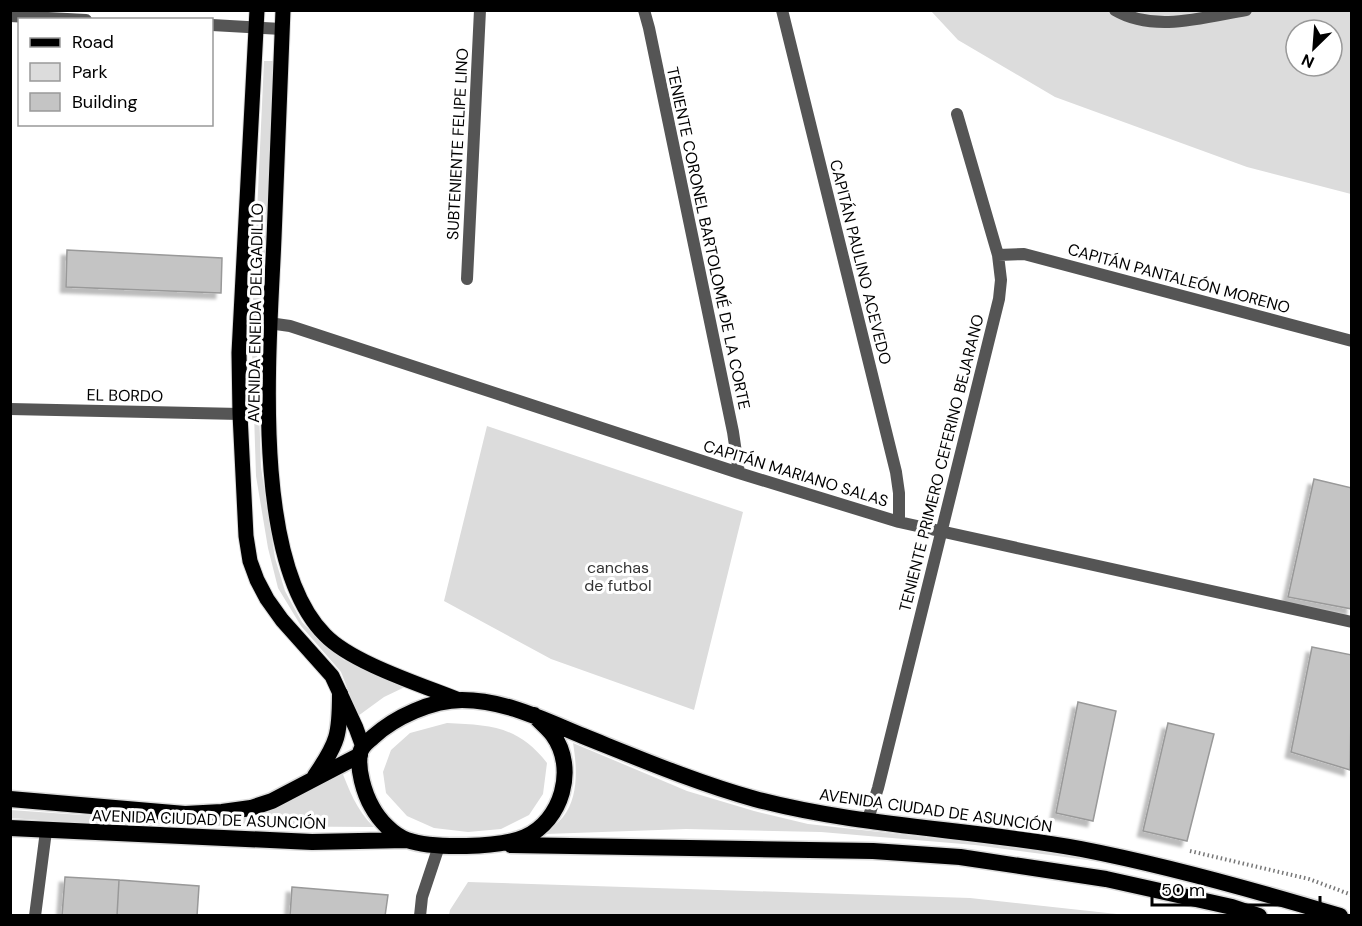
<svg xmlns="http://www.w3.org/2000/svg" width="1362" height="926" font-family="'DM Sans',sans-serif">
<defs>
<filter id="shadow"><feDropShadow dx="-5.5" dy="5.5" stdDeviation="1.5" flood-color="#0004"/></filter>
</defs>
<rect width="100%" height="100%" fill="#fff"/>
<path fill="#dcdcdc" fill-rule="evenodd" d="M931,11h420v183l-104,-27 -192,-70 -97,-57zM1296,30h36v36h-36z
M264,61h12l-11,239h-12z
M252,351h5l4,116 14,91 10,33 17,31 22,23 20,15 63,26 -23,11 -26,19 -17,-44 -40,-46 -23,-38 -10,-40 -12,-72z
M487,426l256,86 -49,198 -143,-51 -107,-58z
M447,723c44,2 71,3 100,40l-4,31 -14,21 -28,14 -33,3 -34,-4 -27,-12 -21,-23 -3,-21 8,-22 19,-17z
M573,743l114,48 67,20 54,13 296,33 156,43 -143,-36 -142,-19 -154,-13 -135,-3 -140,5c6,-6 12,-11 17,-17 16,-20 14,-51 10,-74z
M340,767c9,22 16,43 34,60l-144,-1 -163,-4 -56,-4 -1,-8 72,5 100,3 82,-7 27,-10z
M468,882l502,16 156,17h-677l1,-5z"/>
<path fill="#c4c4c4" stroke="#999" stroke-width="1.5" filter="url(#shadow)" d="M67,250l155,8 -1,35 -155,-6z
M1314,479l38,9v121l-64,-12z
M1312,647l40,8 -2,115 -59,-18z
M1078,702l38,9 -23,110 -37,-8z
M1168,723l46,11 -27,107 -44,-10z
M65,877l54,3 -2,36h-55z
M119,880l80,6 -2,30h-80z
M292,887l96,8 -3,21h-95z"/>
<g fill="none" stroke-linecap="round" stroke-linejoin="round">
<g stroke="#dbdbdb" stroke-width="17">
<path id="primary" d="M257,10l-18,343 1,61 6,122 4,25 7,19 10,19 15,21 50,56 24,52 7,19
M283,10c-3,76 -6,152 -9,228 -4,101 -25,321 51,397 27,28 97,50 134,65"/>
</g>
<g stroke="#dbdbdb" stroke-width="19">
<path id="trunk" d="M534,715c6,7 14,13 19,20 24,33 9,86 -28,102 -25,11 -92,12 -118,3 -14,-5 -28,-20 -35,-33 -8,-14 -15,-38 -12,-54 2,-8 8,-11 13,-16 22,-20 59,-37 89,-37 43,0 82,20 121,36 55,22 114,47 172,63 105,28 218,30 326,50 88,17 173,41 259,67
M315,776c23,-33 25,-42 25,-82
M10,799l175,15 37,-2 29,-4 21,-7 88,-46
M10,828l302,14 94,-2
M511,845l362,6 87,6 146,22 126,28 27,9"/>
</g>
<path stroke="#777" stroke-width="4" stroke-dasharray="1.5 3" stroke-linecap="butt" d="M1190,851l119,28 43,16"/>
<path stroke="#555" stroke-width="12" d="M644,10l5,18 84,404 6,41
M782,10l114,462 3,21v29
M1115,10c39,23 90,7 131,0
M10,16l76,4
M212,25l70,4
M998,255l26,-1 328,87
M467,279l13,-269
M241,319l49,7 449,147 160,49 453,100
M10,409l230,5
M868,819l10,-31 121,-489 2,-19 -3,-25 -41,-141
M35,916l11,-85
M420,916l2,-19 17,-51"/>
<use href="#primary" stroke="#000" stroke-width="15"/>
<use href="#trunk" stroke="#000" stroke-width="16"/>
</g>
<g text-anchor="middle" stroke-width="6" stroke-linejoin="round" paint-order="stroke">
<g font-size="16" fill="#000" stroke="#fff">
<text transform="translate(457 144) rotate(-87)" y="6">SUBTENIENTE FELIPE LINO</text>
<text transform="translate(709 238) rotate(78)" y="6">TENIENTE CORONEL BARTOLOMÉ DE LA CORTE</text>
<text transform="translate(861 262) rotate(76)" y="6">CAPITÁN PAULINO ACEVEDO</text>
<text transform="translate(1179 278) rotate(15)" y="6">CAPITÁN PANTALEÓN MORENO</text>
<text transform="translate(255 313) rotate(-89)" y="6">AVENIDA ENEIDA DELGADILLO</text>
<text transform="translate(125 395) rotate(1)" y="6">EL BORDO</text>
<text transform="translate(941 463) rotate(-76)" y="6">TENIENTE PRIMERO CEFERINO BEJARANO</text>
<text transform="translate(796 473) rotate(17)" y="6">CAPITÁN MARIANO SALAS</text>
<text transform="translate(936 810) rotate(8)" y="6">AVENIDA CIUDAD DE ASUNCIÓN</text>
<text transform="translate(209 819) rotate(2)" y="6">AVENIDA CIUDAD DE ASUNCIÓN</text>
</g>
<g font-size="16" fill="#333" stroke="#fff">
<text x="618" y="573">canchas<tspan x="618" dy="18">de futbol</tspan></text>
</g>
</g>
<rect width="1362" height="926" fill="none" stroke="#000000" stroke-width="24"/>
<rect x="18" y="18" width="195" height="108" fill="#ffffff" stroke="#999999" stroke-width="1.5"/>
<rect x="30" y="38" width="30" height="9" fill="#000000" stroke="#999999" stroke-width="1.5"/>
<text x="72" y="48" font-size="18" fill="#000000">Road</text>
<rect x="30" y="63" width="30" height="18" fill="#dcdcdc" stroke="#999999" stroke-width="1.5"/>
<text x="72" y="78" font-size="18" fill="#000000">Park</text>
<rect x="30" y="93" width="30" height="18" fill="#c4c4c4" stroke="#999999" stroke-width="1.5"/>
<text x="72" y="108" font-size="18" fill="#000000">Building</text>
<g transform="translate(1314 48) rotate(205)"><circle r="28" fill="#ffffff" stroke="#999999" stroke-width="1.5"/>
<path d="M0-4.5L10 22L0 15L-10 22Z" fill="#000000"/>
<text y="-9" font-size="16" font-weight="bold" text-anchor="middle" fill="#000000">N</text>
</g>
<path d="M1152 896v9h168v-9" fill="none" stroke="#000000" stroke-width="3"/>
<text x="1161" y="896" font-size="18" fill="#000000" stroke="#ffffff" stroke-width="4.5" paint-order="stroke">50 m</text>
</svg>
